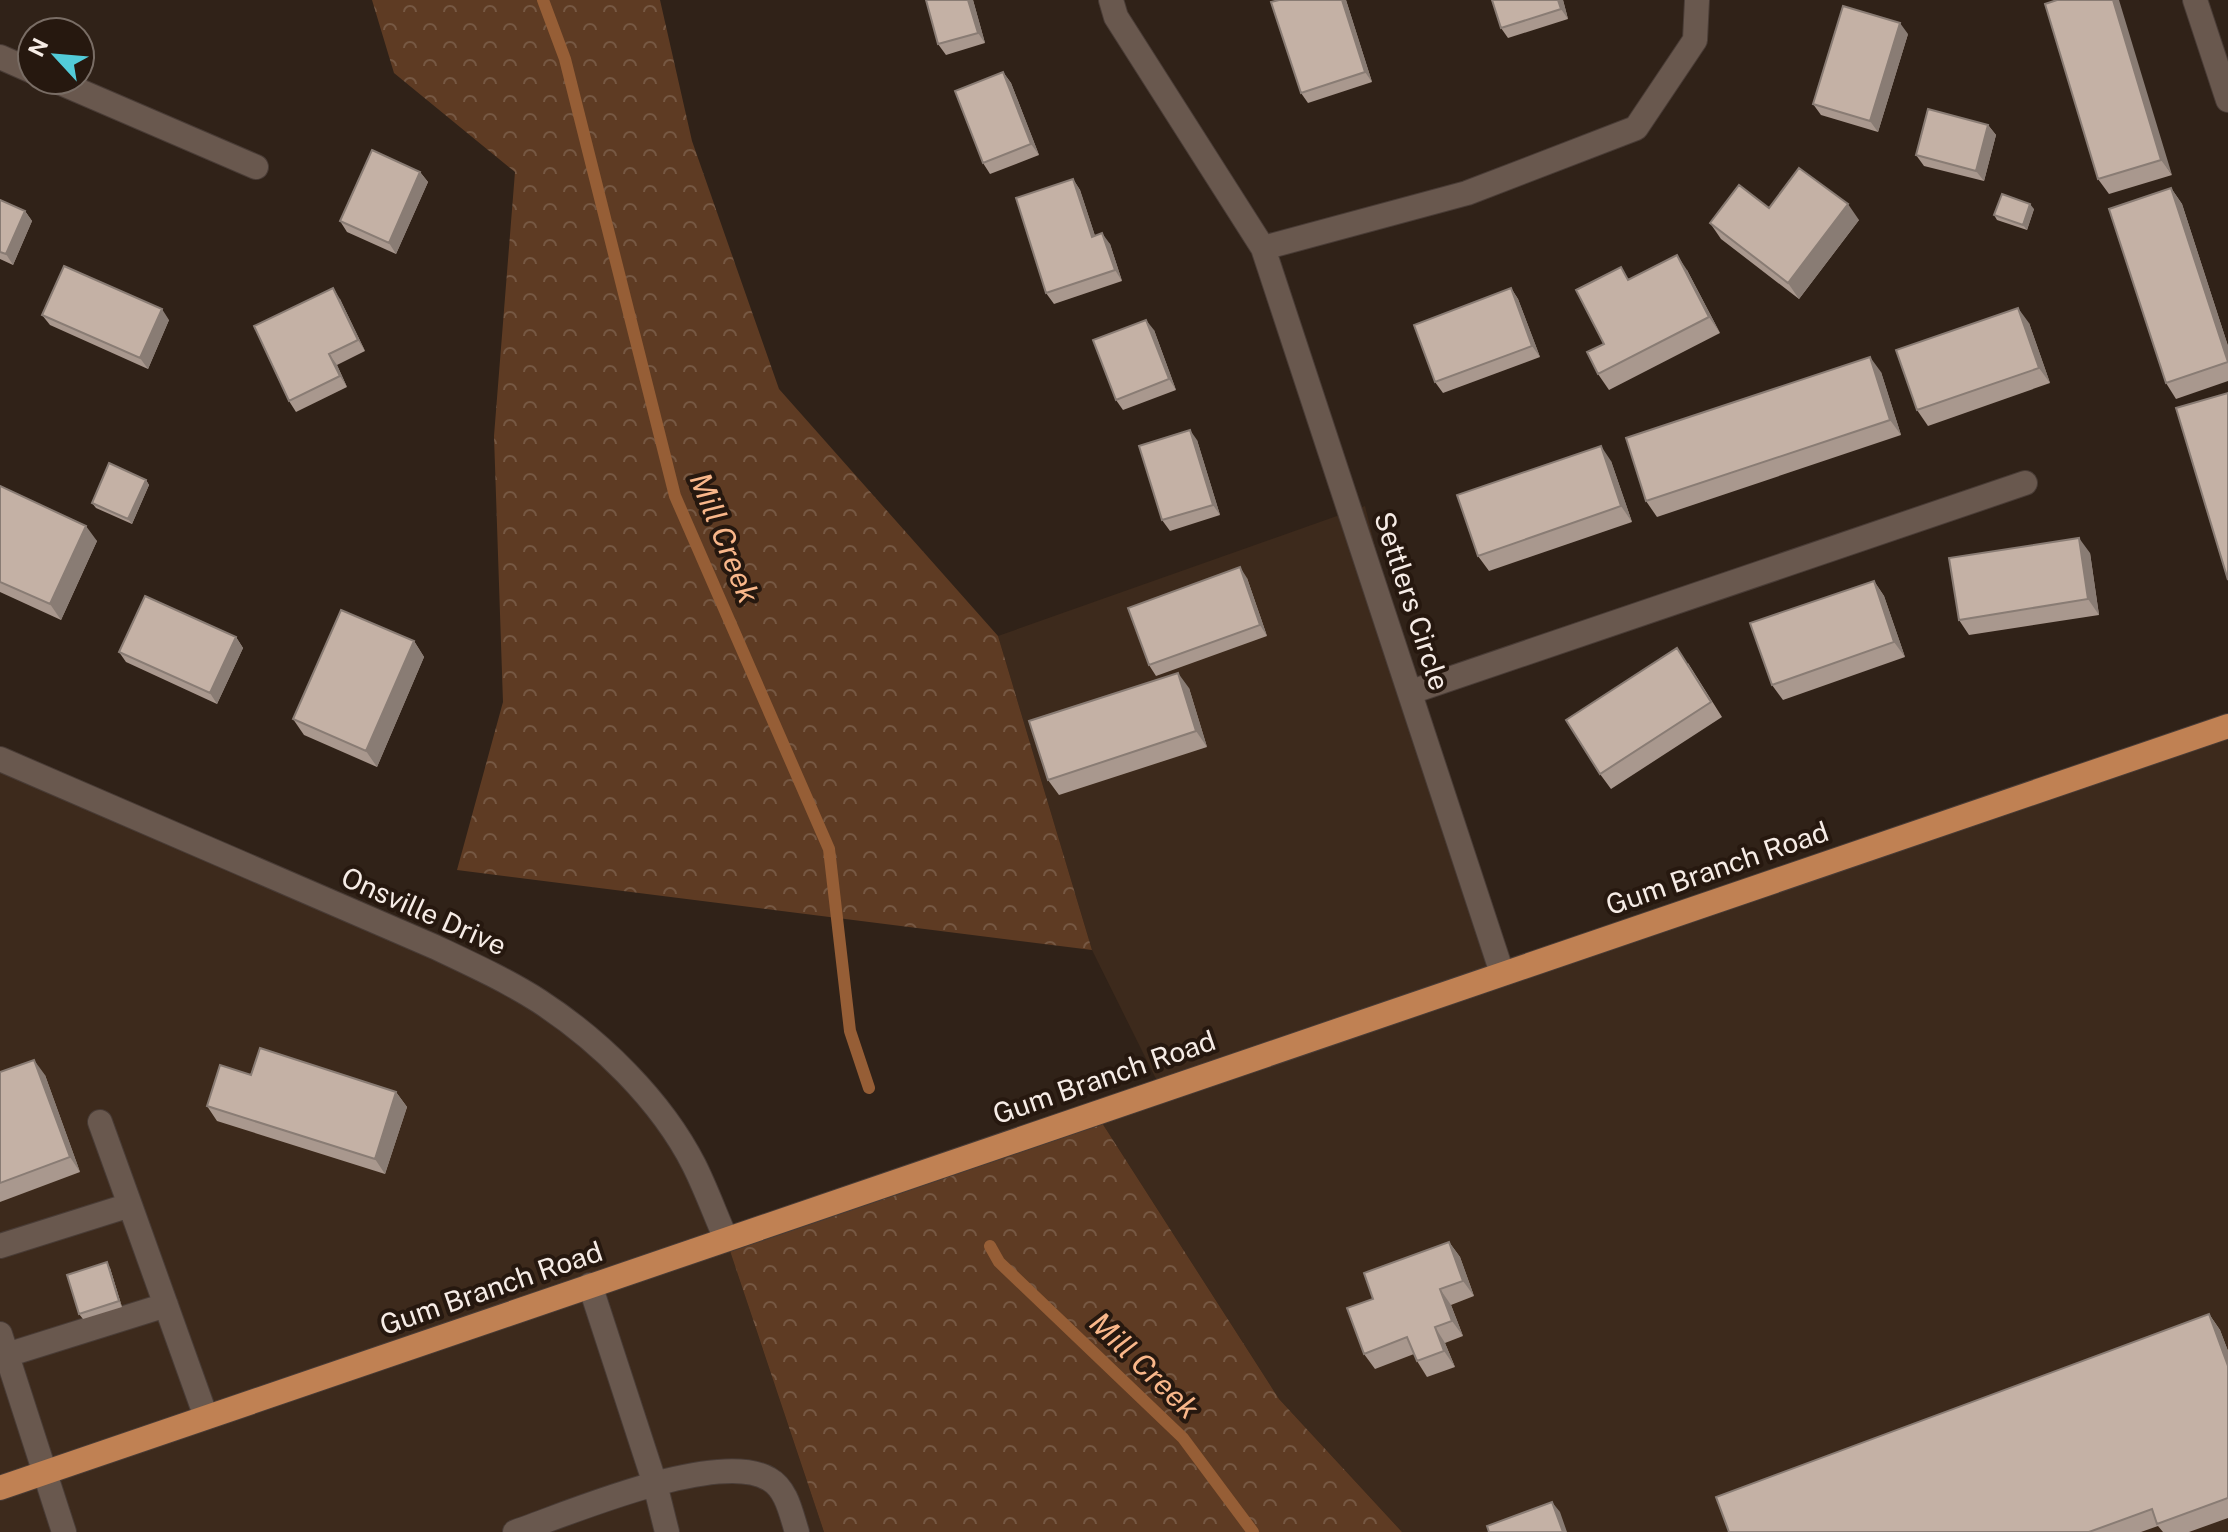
<svg xmlns="http://www.w3.org/2000/svg" width="2228" height="1532" font-family="'Public Sans',sans-serif">
<defs>
<pattern id="forest-crowns" width="20" height="18" patternUnits="userSpaceOnUse" patternTransform="scale(2)"><rect width="20" height="18" fill="#5e3b23"/><path d="M2 6a3 3 0 1 1 6 0M12 15a3 3 0 1 1 6 0" fill="none" stroke="#765843"/></pattern>
</defs>
<rect width="100%" height="100%" fill="#302218"/>
<path fill="#3d2a1c" d="M1365,506l46,186 91,281 726,-247v806h-826l-123,-133 -184,-287 66,-23 -69,-139 -94,-314z
M0,759l499,218 135,106 92,156 98,293h-824z"/>
<path fill="url(#forest-crowns)" d="M372,0h288l32,141 87,248 219,247 94,314 -635,-80 46,-168 -9,-266 21,-264 -121,-99z
M1095,1112l184,287 123,133h-578l-98,-293z"/>
<g fill="none" stroke-linecap="round" stroke-linejoin="round">
<path stroke="#965e36" stroke-width="12" d="M543,0l22,59 110,437 154,353 21,182 19,57
M990,1246l9,16 184,176 70,94"/>
<g stroke="#493c36" stroke-width="26">
<path id="minor" d="M1111,0l5,17 147,231 239,725
M2195,0l33,100
M0,57l32,14
M54,80l202,87
M1263,248l204,-55 169,-65 59,-88 2,-40
M1411,692l614,-209
M0,759l435,188c36,17 71,33 104,54 60,39 122,99 155,164 12,24 21,49 32,74
M100,1122l30,83
M0,1246l130,-41 76,212
M590,1285l65,199 12,48
M0,1334l64,198
M0,1357l166,-52
M515,1532c55,-19 203,-83 254,-53 18,10 22,35 28,53"/>
</g>
<g stroke="#493c36" stroke-width="26">
<path id="major" d="M0,1488l2228,-762"/>
</g>
<use href="#minor" stroke="#69584e" stroke-width="24"/>
<use href="#major" stroke="#c08153" stroke-width="24"/>
</g>
<path fill="#a9988e" d="M973,0l12,43 -39,12 -8,-11z
M1346,0l26,82 -64,21 -7,-10z
M1492,0h71l5,19 -60,19 -7,-10z
M2057,0l115,175 -63,19 -11,-15z
M1908,34l-30,98 -57,-17 -8,-11z
M1003,72l8,11 28,72 -49,19 -7,-11z
M1988,125l8,10 -12,46 -60,-15 -8,-11z
M420,172l8,10 -32,72 -49,-22 -7,-11z
M1073,179l7,11 15,46 15,8 12,37 -68,23 -8,-11z
M2171,188l11,16 46,142v35l-52,18 -10,-16z
M0,200l25,11 7,10 -19,44 -13,-6z
M1769,208l90,12 -60,79 -78,-60 -11,-16z
M2034,209l-7,21 -30,-10 -3,-5z
M1687,270l33,63 -111,57 -11,-16 6,-30 26,-65z
M1511,288l7,11 22,58 -97,36 -8,-11z
M340,299l25,52 -28,14 10,22 -51,25 -7,-11z
M42,315l127,5 -21,49 -98,-44z
M2029,323l21,60 -122,43 -11,-16z
M1154,330l22,60 -53,20 -7,-10z
M1881,372l20,63 -244,82 -11,-16z
M1197,440l23,75 -50,16 -8,-11z
M1611,461l21,61 -143,49 -11,-15z
M146,480l3,5 -17,39 -36,-16 -4,-5z
M0,486l97,55 -36,79 -61,-28z
M2090,553l9,62 -130,20 -10,-15z
M1247,578l20,58 -111,40 -7,-11z
M1874,581l10,15 21,61 -122,43 -11,-15z
M236,637l7,11 -26,56 -91,-42 -7,-10z
M414,641l10,16 -47,110 -73,-32 -11,-16z
M1688,663l34,54 -111,72 -11,-15z
M1189,688l18,59 -148,48 -11,-15z
M0,1072l45,3 35,97 -80,30z
M251,1075l145,17 11,15 -22,67 -168,-53 -10,-15z
M1449,1242l11,15 14,39 -23,9 12,31 -18,7 10,24 -28,10 -10,-16 -3,-7 -39,15 -11,-15 9,-55z
M110,1268l12,39 -39,12 -4,-5z
M2209,1314l11,16 8,21v167l-39,14h-26l-5,-6 -17,6h-412z"/>
<path fill="#897c74" d="M968,0h5l12,43 -7,-10z
M1342,0h4l26,82 -7,-10z
M1558,0h5l5,19 -7,-10z
M2113,0h6l53,175 -11,-15z
M1900,23l8,11 -30,98 -8,-11z
M1003,72l8,11 28,72 -8,-11z
M1988,125l8,10 -12,46 -8,-10z
M420,172l8,10 -32,72 -7,-11z
M1073,179l7,11 19,58 -7,-11z
M2171,188l11,16 46,142v17z
M1848,204l11,16 -60,79 -11,-16z
M2030,204l4,5 -7,21 -4,-5z
M25,211l7,10 -19,44 -7,-11z
M1102,233l8,11 12,37 -7,-11z
M1677,255l10,15 33,63 -11,-16z
M333,288l7,11 25,52 -7,-11z
M1511,288l7,11 22,58 -8,-11z
M2018,308l11,15 21,60 -11,-15z
M162,309l7,11 -21,49 -8,-11z
M1146,320l8,10 22,60 -7,-11z
M329,354l8,11 10,22 -7,-11z
M1870,357l11,15 20,63 -11,-15z
M1190,430l7,10 23,75 -7,-10z
M1601,446l10,15 21,61 -11,-16z
M146,480l3,5 -17,39 -4,-5z
M86,526l11,15 -36,79 -11,-16z
M2079,538l11,15 9,62 -11,-16z
M1240,567l7,11 20,58 -7,-11z
M1874,581l10,15 21,61 -11,-15z
M236,637l7,11 -26,56 -7,-11z
M414,641l10,16 -47,110 -11,-16z
M1178,673l11,15 18,59 -11,-16z
M34,1060l11,15 35,97 -10,-15z
M396,1092l11,15 -22,67 -10,-15z
M1449,1242l11,15 14,39 -11,-15z
M107,1262l3,6 12,39 -3,-6z
M1440,1289l11,16 12,31 -11,-15z
M2209,1314l11,16 8,21v15z
M1435,1327l10,16 10,24 -11,-16z
M1552,1502l8,10 7,20h-4z"/>
<path fill="#c4b1a5" stroke="#897c74" stroke-width="2" d="M926,0h42l10,33 -40,11z
M1279,0h63l23,72 -64,21 -30,-91z
M1492,0h66l3,9 -60,19z
M2057,0h56l48,160 -63,19 -53,-175z
M1843,6l57,17 -30,98 -57,-17z
M1003,72l28,72 -48,19 -28,-72z
M1928,109l60,16 -12,46 -60,-16z
M372,150l48,22 -31,71 -49,-22z
M1799,168l49,36 -60,79 -78,-60 29,-38 30,23z
M1073,179l19,58 10,-4 13,37 -69,23 -30,-95z
M2171,188l57,174 -62,21 -57,-174z
M2002,194l28,10 -7,21 -29,-10z
M0,200l25,11 -19,43 -6,-2z
M1677,255l32,62 -111,57 -11,-22 17,-8 -28,-54 45,-23 7,13z
M64,266l98,43 -22,49 -98,-43z
M333,288l25,52 -29,14 11,22 -51,25 -35,-75z
M1511,288l21,58 -97,36 -21,-57z
M2018,308l21,60 -122,42 -21,-60z
M1146,320l23,59 -53,21 -23,-60z
M1870,357l20,63 -244,81 -20,-63z
M2228,393v187l-52,-172z
M1190,430l23,75 -51,15 -23,-74z
M1601,446l20,60 -143,50 -21,-61z
M109,463l37,17 -18,39 -36,-16z
M0,486l86,40 -36,78 -50,-22z
M2079,538l9,61 -129,21 -10,-62z
M1240,567l20,58 -111,40 -21,-57z
M1874,581l20,61 -122,43 -22,-62z
M145,596l91,41 -26,56 -91,-41z
M341,610l73,31 -48,110 -73,-32z
M1677,648l34,54 -111,72 -34,-54z
M1178,673l18,58 -148,49 -19,-59z
M260,1048l136,44 -21,67 -168,-53 13,-41 31,10z
M34,1060l36,97 -70,26v-111z
M1449,1242l14,39 -23,8 12,32 -17,6 9,24 -27,10 -10,-24 -43,17 -17,-46 26,-9 -9,-26z
M107,1262l12,39 -40,13 -12,-39z
M2209,1314l19,52v132l-71,26 -5,-15 -63,23h-360l-13,-35z
M1552,1502l11,30h-74l-2,-6z"/>
<g text-anchor="middle" stroke-width="8" stroke-linejoin="round" paint-order="stroke">
<g font-size="28" fill="#f6ece6" stroke="#26180f">
<text transform="translate(1412 601) rotate(72)" y="10">Settlers Circle</text>
<text transform="translate(1717 868) rotate(-19)" y="10">Gum Branch Road</text>
<text transform="translate(424 911) rotate(24)" y="10">Onsville Drive</text>
<text transform="translate(1104 1077) rotate(-19)" y="10">Gum Branch Road</text>
<text transform="translate(491 1288) rotate(-19)" y="10">Gum Branch Road</text>
</g>
<g font-size="30" font-style="italic" fill="#f9b78a" stroke="#26180f">
<text transform="translate(724 538) rotate(68)" y="10">Mill Creek</text>
<text transform="translate(1144 1366) rotate(44)" y="10">Mill Creek</text>
</g>
</g>
<g transform="translate(56 56) rotate(296)"><circle r="38" fill="#26180f" stroke="#796d65" stroke-width="2"/>
<path d="M0-6L14 30L0 20L-14 30Z" fill="#52cbd8"/>
<text y="-12" font-size="22" font-weight="bold" text-anchor="middle" fill="#f6ece6">N</text>
</g>
</svg>
